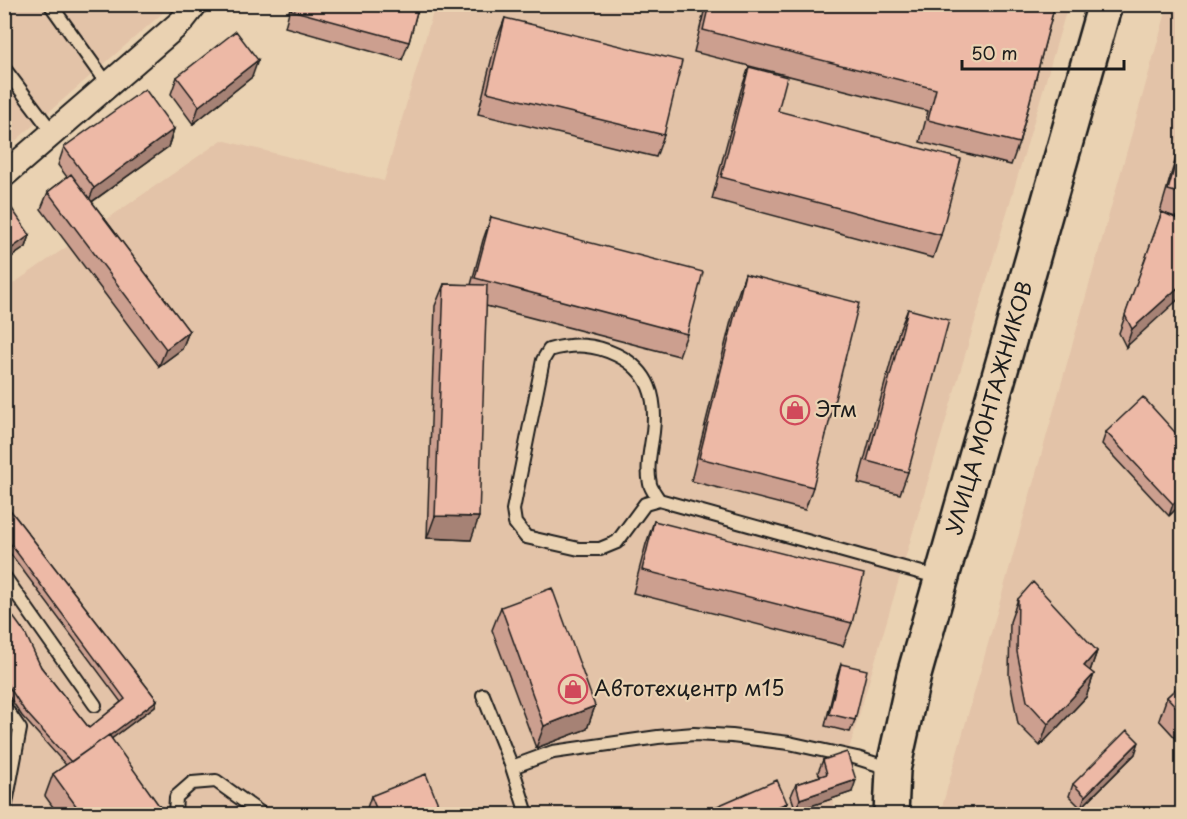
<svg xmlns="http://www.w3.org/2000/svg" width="1187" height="819" font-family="'Playpen Sans',sans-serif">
<rect width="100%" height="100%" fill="#ead2b2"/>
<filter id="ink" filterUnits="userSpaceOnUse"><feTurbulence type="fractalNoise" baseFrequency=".0167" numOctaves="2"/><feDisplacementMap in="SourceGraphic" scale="12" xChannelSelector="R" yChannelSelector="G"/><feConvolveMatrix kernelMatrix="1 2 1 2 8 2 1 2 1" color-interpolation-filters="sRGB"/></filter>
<g filter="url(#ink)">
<path fill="#e3c3a8" d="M5,5h167l-167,145z
M435,5h633l-238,809h-825l-1,-524 218,-150 162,41z
M1168,5h14v809h-242z"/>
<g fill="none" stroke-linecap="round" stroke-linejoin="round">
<g stroke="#1c1c1c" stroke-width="16">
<path id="lane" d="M50,4l58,81
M4,68l49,65
M659,500c-3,-5 -8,-11 -9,-16 -4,-17 1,-35 3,-52 4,-34 -3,-61 -36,-77 -23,-11 -43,-12 -68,-5l-6,10 -30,150 2,13 11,14 53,12h21l17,-7 28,-38 14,-4 281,78
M4,576l91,129
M483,695l29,72 41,-15 105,-15 36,-3 38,2 57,7 68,15 35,11
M4,706l16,23 -16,85
M512,767l15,47
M175,814l1,-17 16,-14 24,-2 46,33"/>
</g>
<g stroke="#1c1c1c" stroke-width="28">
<path id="street" d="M4,175l177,-153 14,-18"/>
</g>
<g stroke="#1c1c1c" stroke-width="38">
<path id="secondary" d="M891,814l2,-44 21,-95 191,-671"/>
</g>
<use href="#lane" stroke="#ead2b2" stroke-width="12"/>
<use href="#street" stroke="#ead2b2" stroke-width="24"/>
<use href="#secondary" stroke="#ead2b2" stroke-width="33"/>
</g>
<path fill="#cc9f8f" stroke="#1c1c1c" stroke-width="1.5" d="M291,4h128l-10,38 -7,18 -117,-33z
M706,4h349l-36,139 -8,22 -91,-23 8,-31 -234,-59z
M505,18l159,117 -8,22 -178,-43 18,-73z
M749,67l29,44 163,124 -8,23 -221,-59 29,-109z
M177,77h75l-59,47 -22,-30z
M174,129l-6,18 -76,55 97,129 -7,18 -23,17 -118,-157 7,-17 19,-15 -9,-12 6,-18z
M1182,137v82l-16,-5 16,7 -56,126 -7,-14 43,-120 -2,-1z
M4,205l26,30 -4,12 -22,15z
M491,217l196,117 -8,22 -193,-50 -15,234 -44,-2 8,-232 9,-22 27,1 12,-45z
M745,274l68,213 -8,23 -114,-29 46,-184z
M908,309v163l-8,22 -42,-11 41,-152z
M1106,432l76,71 -13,13 -67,-72z
M4,502l153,198 -2,6 -44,33 54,75h-107l-13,-18 8,-22 13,-9 -44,-49 -18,-27v-85l37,63 48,61 32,-26 -117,-157z
M654,521l198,102 -9,23 -210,-53 13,-49z
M1018,599l79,52 -7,20 4,3 -8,23 -46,49 -22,-22 -9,-49 1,-53z
M501,607l94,99 -8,23 -51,19 -44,-118z
M841,664l14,56 -5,12 -25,-6 12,-50z
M1182,683v62l-23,-25 8,-23z
M1135,754l-54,54 -12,-12 4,-12z
M823,760l29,32 -56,19 -5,-15 5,-12 24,-8 -2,-4z
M371,796l71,18h-77z"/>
<path fill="#a68274" stroke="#1c1c1c" stroke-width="1.5" d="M258,60l-6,17 -59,47 6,-18z
M174,129l-6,18 -81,58 7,-17z
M30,235l-4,12 -22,15 4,-11z
M1182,284v12l-56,51 6,-18z
M189,331l-7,18 -23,17 7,-17z
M1182,495v8l-13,13 4,-12z
M435,516l44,1 -8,23 -44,-2z
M1097,651l-8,23 -5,-8z
M1094,674l-8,23 -46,49 8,-22z
M157,700l-2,6 -85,64 2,-7z
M595,706l-8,23 -51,19 8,-22z
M1139,742l-4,12 -54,54 4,-12z
M856,780l-4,12 -56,19 4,-12z
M787,803l-5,11h-22z
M393,807l-3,7h-12v-1z"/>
<path fill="#edb9a6" stroke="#1c1c1c" stroke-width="1.5" d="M293,4h126l-10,38 -118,-32z
M709,4h346l-36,139 -91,-23 8,-31 -233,-59z
M505,18l177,43 -18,74 -177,-43z
M236,31l22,29 -59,46 -22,-29z
M749,67l38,10 -9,34 183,48 -20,76 -220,-58z
M145,89l29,40 -80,59 -30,-41z
M1182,141v53l-14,-4z
M71,174l118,157 -23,18 -118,-157z
M8,203l22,32 -22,16 -4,-5v-41z
M1162,212l20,9v63l-50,45 -7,-14z
M491,217l212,55 -16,62 -212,-56z
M745,274l114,29 -46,184 -114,-29z
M444,284l43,1 -8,232 -44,-1z
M908,309l41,11 -41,152 -41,-11z
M1143,397l39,43v55l-9,9 -67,-72z
M4,502l153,198 -48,36v-1l-38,27 -47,-52 -20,-31v-75l21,29 16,34 48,61 36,-29 -121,-164z
M654,521l210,53 -12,49 -210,-53z
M1033,582l64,69 -13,15 10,8 -46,50 -21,-23 -10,-49 1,-53z
M552,588l43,118 -51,20 -43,-119z
M841,664l26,6 -12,50 -26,-6z
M1182,683v30l-15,-16z
M1127,730l12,12 -54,54 -12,-12z
M109,735l56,79h-83l-29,-40z
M847,752l9,28 -56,19 -4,-15 31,-10 -4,-14z
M426,774l16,40h-46l-3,-7 -15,6 -7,-17z
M777,780l10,23 -27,11h-61z"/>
</g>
<defs>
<g id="shop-ring" transform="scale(1.5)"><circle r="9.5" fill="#ead2b2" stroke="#d1495b" stroke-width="1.5"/><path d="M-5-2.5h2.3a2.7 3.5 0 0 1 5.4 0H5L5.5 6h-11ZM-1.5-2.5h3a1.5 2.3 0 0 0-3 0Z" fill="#d1495b"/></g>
</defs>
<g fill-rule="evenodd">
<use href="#shop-ring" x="795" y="410"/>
<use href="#shop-ring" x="573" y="689"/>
</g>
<g text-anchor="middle" stroke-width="4.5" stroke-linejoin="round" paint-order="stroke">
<g font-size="21" fill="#1c1c1c" stroke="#ead2b2">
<text transform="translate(990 408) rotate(-74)" y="7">УЛИЦА МОНТАЖНИКОВ</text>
</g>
<g font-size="21" fill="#1c1c1c" stroke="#ead2b2" text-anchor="start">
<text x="816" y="417">Этм</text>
<text x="594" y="696">Автотехцентр м15</text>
</g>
</g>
<rect width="1187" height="819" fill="none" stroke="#ead2b2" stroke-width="24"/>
<rect x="12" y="12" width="1163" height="795" fill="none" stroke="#1c1c1c" stroke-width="2" filter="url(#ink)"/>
<path d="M962 60v9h162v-9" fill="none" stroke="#1c1c1c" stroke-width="3"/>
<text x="971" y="60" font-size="18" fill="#1c1c1c" stroke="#ead2b2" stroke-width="4.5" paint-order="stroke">50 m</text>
</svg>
